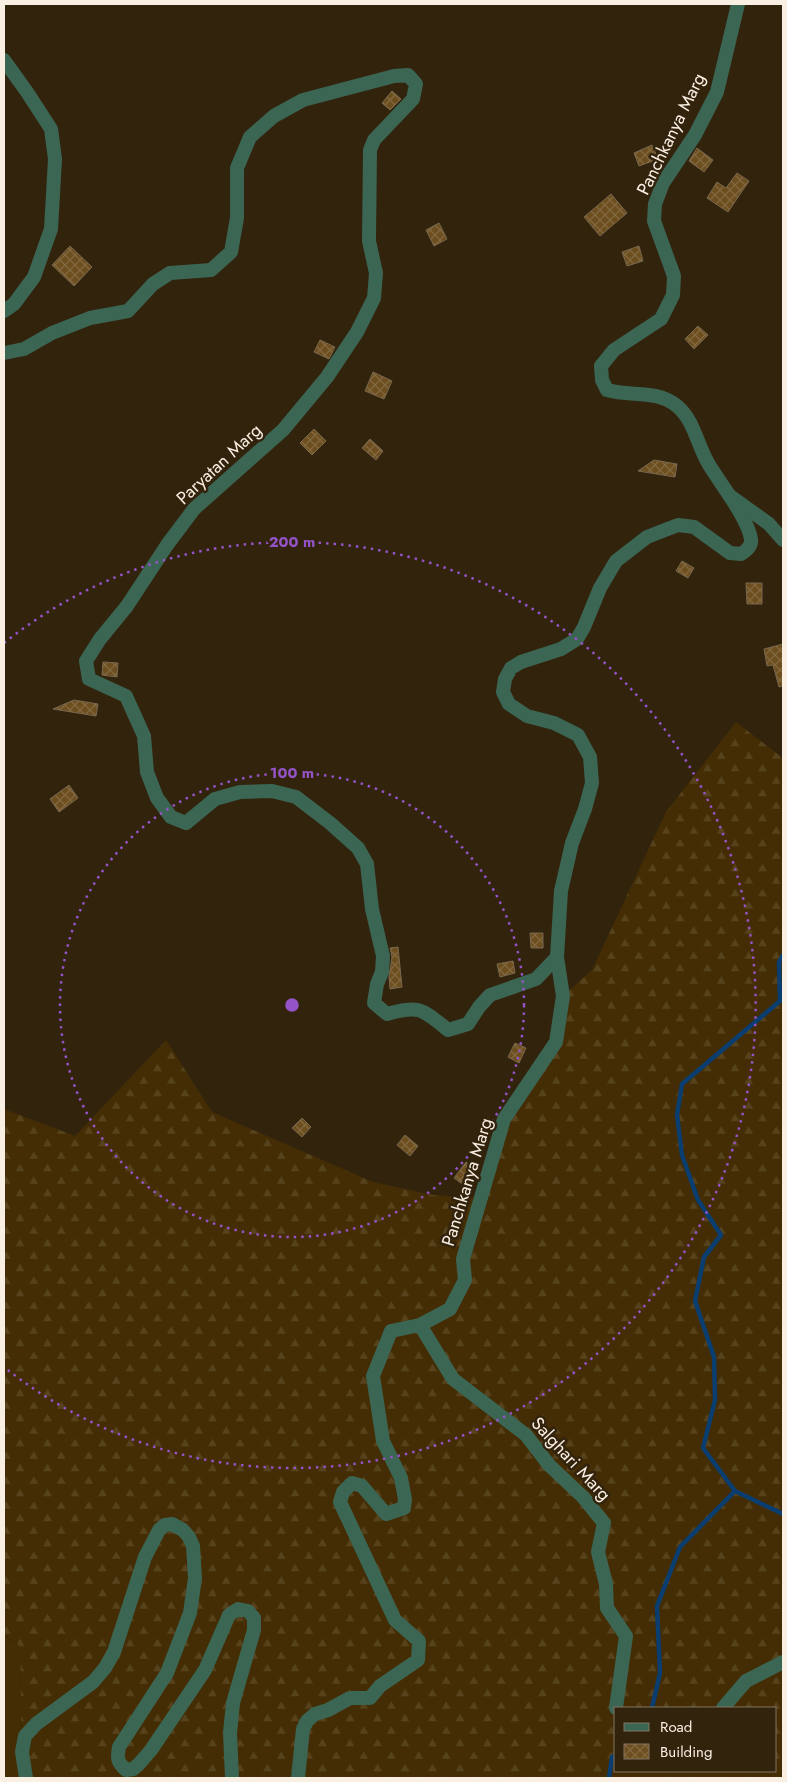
<svg xmlns="http://www.w3.org/2000/svg" width="787" height="1782" font-family="Jost,sans-serif">
<defs>
<pattern id="forest-firs" width="22" height="20" patternUnits="userSpaceOnUse" patternTransform="scale(1.25)"><rect width="22" height="20" fill="#442d04"/><path d="M5 1l3.5 6h-7zM16 11l3.5 6h-7z" fill="#56421c"/></pattern>
<pattern id="building-cross-hatch" width="8" height="8" patternUnits="userSpaceOnUse" patternTransform="scale(1.25)"><rect width="8" height="8" fill="#6c4e1f"/><path d="M0 0l8 8M0 8l8-8" fill="none" stroke="#82683f"/></pattern>
</defs>
<rect width="100%" height="100%" fill="#32230d"/>
<path fill="#442d04" d="M4,1636l16,10 2,106 4,26h-22z"/>
<path fill="url(#forest-firs)" fill-rule="evenodd" d="M736,722l47,36v1020h-757l-4,-26 -2,-106 -16,-11v-526l71,27 91,-96 46,72 161,70 60,13 47,3 24,-79 52,-77 7,-46 29,-26 74,-158zM616,1708h160v63h-160z"/>
<g fill="none" stroke-linecap="round" stroke-linejoin="round">
<path stroke="#0a3e70" stroke-width="4.5" d="M783,955l-4,7 1,39 -98,83 -5,31 5,40 16,45 23,35 -17,22 -9,44 19,56 1,43 -12,48 32,43 48,23
M652,1708l8,-35 -3,-67 23,-59 55,-56
M609,1778l3,-21 4,-2"/>
</g>
<path fill="url(#building-cross-hatch)" stroke="#78674f" d="M392,91l9,8 -11,11 -8,-7z
M652,145l6,14 -19,7 -5,-13z
M697,148l16,12 -9,12 -15,-11z
M737,173l12,8 -21,31 -21,-14 10,-16 9,6z
M611,194l16,19 -27,23 -16,-19z
M439,223l8,16 -13,7 -8,-16z
M70,246l22,21 -18,19 -22,-21z
M639,246l4,15 -16,5 -5,-14z
M698,326l10,9 -14,14 -9,-10z
M320,340l15,7 -6,12 -15,-7z
M373,372l19,9 -8,18 -19,-8z
M314,429l12,12 -14,14 -12,-12z
M370,439l13,12 -7,9 -14,-12z
M654,460l23,4 -2,13 -37,-6z
M682,561l12,7 -6,10 -12,-7z
M746,583h16v21h-15z
M783,644v42l-4,1 -6,-22 -6,1 -3,-17z
M103,662l15,1 -1,14 -15,-2z
M74,700l24,4 -2,12 -43,-7z
M69,785l9,13 -19,14 -9,-13z
M530,933h13v15h-12z
M398,947l4,40 -12,2 -1,-12 3,-20 -2,-9z
M513,961l2,12 -15,4 -3,-13z
M515,1043l11,5 -7,15 -11,-6z
M302,1118l9,9 -9,10 -10,-9z
M405,1135l13,11 -8,10 -13,-11z
M466,1162l11,8 -12,16 -11,-8z"/>
<g fill="none" stroke-linecap="round" stroke-linejoin="round">
<path stroke="#3c6654" stroke-width="14" d="M4,60l23,32 24,37 4,30 -4,70 -17,48 -20,27 -10,7
M4,353l20,-4 28,-16 38,-15 38,-7 25,-27 17,-11 41,-3 20,-18 6,-34v-50l13,-31 24,-21 29,-16 91,-24 14,-1 8,9 -3,15 -39,41 -4,10 -1,91 7,32 -2,25 -17,34 -30,45 -44,53 -89,79 -27,36 -40,61 -27,33 -14,22 3,18 37,17 18,40 3,36 10,26 14,19 15,6 29,-24 25,-7 32,-1 24,6 34,26 28,25 9,16 5,45 11,47 -1,16 -5,12 -3,19 13,11c33,-9 35,-5 61,16l20,-6 11,-17 11,-12 46,-16 21,-22
M730,496l39,28 14,16
M420,1325l33,54 73,56 23,30 34,32 21,26 -6,29 8,32 1,24 19,28 -10,72
M723,1708l23,-27 37,-19"/>
<path stroke="#3c6654" stroke-width="14" d="M26,1778l-4,-26 3,-16 11,-12 57,-42 12,-14 9,-16 31,-95 14,-27 6,-5 7,-1 11,6 6,7 4,9 2,32 -5,35 -23,60 -48,74c-2,11 -2,15 7,23l7,-1 6,-5 12,-14 54,-80 24,-55 9,-6 10,2 6,7v12l-21,73 -3,30 2,45
M298,1778l5,-49 4,-8 8,-7 13,-4 22,-12h20l10,-12 38,-26 1,-19 -24,-21 -55,-118 3,-10 9,-9 10,3 24,28 18,-6 1,-9 -4,-21 -18,-37 -10,-65 18,-45 29,-6 30,-16 15,-29 -2,-21 41,-140 52,-77 7,-46 -6,-39 4,-66 11,-48 13,-34 7,-26 -2,-26 -12,-22 -24,-12 -27,-7 -18,-12 -6,-12 2,-13 6,-11 10,-6 40,-13 16,-10 7,-12 16,-39 16,-27 31,-24 31,-12 16,2 36,26 11,1c6,-4 11,-8 10,-15 -3,-21 -32,-57 -43,-76 -11,-19 -14,-43 -31,-57 -21,-17 -46,-9 -70,-16l-5,-10 -1,-14 13,-16 47,-31 12,-24 1,-19 -20,-55 1,-17 8,-21 32,-48 22,-43 21,-88"/>
</g>
<g fill="none" stroke="#9453c6" stroke-width="2.5" stroke-dasharray="2.5 5">
<circle cx="292" cy="1005" r="232"/>
<path d="M4 643A463 463 0 1 1 4 1367"/>
</g>
<g text-anchor="middle" stroke-width="5" stroke-linejoin="round" paint-order="stroke">
<g font-size="18" fill="#f9efe2" stroke="#32230d">
<text transform="translate(671 134) rotate(-64)" y="6">Panchkanya Marg</text>
<text transform="translate(219 464) rotate(-43)" y="6">Paryatan Marg</text>
<text transform="translate(467 1182) rotate(-73)" y="6">Panchkanya Marg</text>
<text transform="translate(571 1459) rotate(47)" y="6">Salghari Marg</text>
</g>
</g>
<circle cx="292" cy="1005" r="8" fill="#9453c6" stroke="#32230d" stroke-width="2.5"/>
<g font-size="15" text-anchor="middle" font-weight="bold" fill="#9453c6" stroke="#32230d" stroke-width="5" stroke-linejoin="round" paint-order="stroke">
<text x="292" y="547">200 m</text>
<text x="292" y="778">100 m</text>
</g>
<rect width="787" height="1782" fill="none" stroke="#f9efe2" stroke-width="10"/>
<rect x="614" y="1707" width="162" height="65" fill="#32230d" stroke="#827562"/>
<rect x="624" y="1723" width="25" height="8" fill="#3c6654" stroke="#827562"/>
<text x="660" y="1732" font-size="15" fill="#f9efe2">Road</text>
<rect x="624" y="1744" width="25" height="15" fill="url(#building-cross-hatch)" stroke="#827562"/>
<text x="660" y="1757" font-size="15" fill="#f9efe2">Building</text>
</svg>
